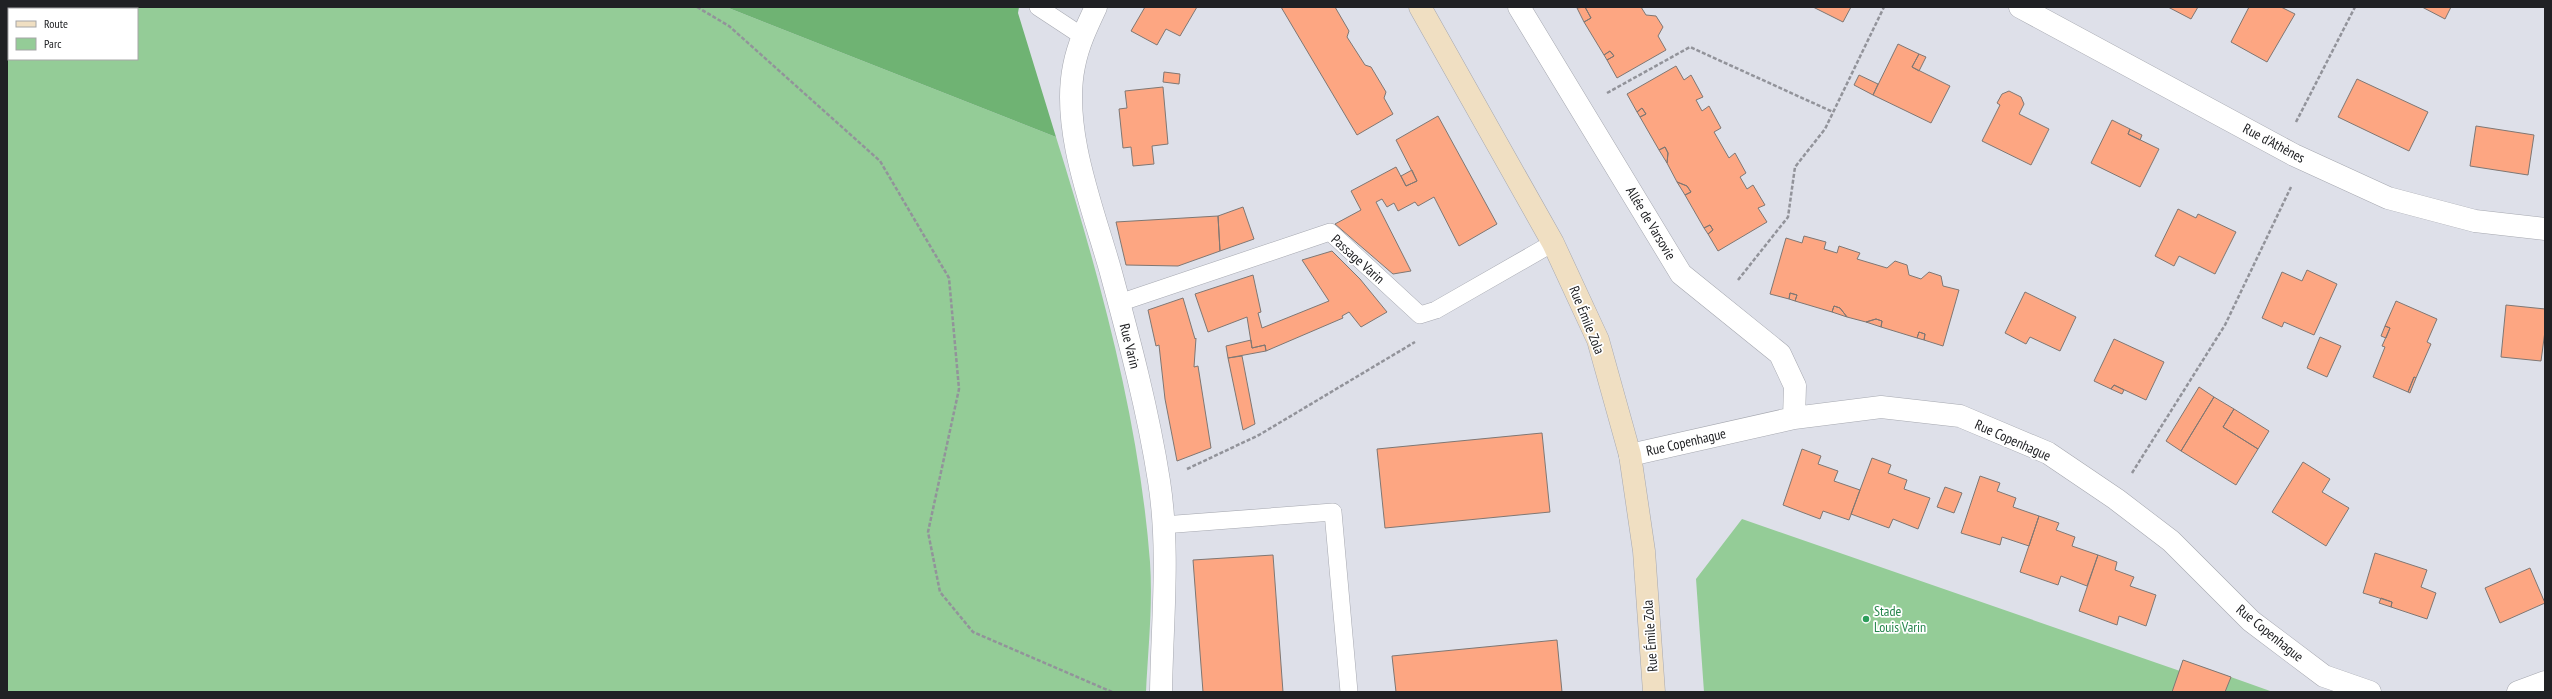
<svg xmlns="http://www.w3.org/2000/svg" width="2552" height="699" font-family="'PT Sans Narrow',sans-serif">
<rect width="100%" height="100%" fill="#dee0e9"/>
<path fill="#94cc97" d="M16,7h710l330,130c43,138 83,281 94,425 3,43 -2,87 -4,130h-1139v-679l2,-1v47h128v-50h-124z
M1742,519l438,152 3,-11 90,32h-569l-8,-113z"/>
<path fill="#6fb373" d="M726,7h293l-1,6 38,124z"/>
<path fill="#fda682" stroke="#7f7773" d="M1145,7h52l-17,29 -14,-7 -9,16 -26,-14z
M1281,7h54l14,24 -2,6 18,28 6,2 15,25 -2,6 9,16 -36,21z
M1585,7h56l5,8 10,1 7,11 -5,9 8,14 -49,28 -10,-18 7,-4 -4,-5 -6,4 -20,-33 7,-4z
M1585,7l6,11 -7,4 -7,-14z
M1813,7h38l-8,15z
M2168,7h30l-7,12z
M2249,7h32l14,7 -28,48 -36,-20z
M2422,7h29l-6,12z
M1898,44l21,10 -7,13 38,19 -19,37 -58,-28z
M1610,51l4,5 -7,4 -3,-5z
M1919,54l7,3 -7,14 -7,-4z
M1676,66l8,14 7,-5 12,22 -7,3 6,11 7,-5 12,22 -7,4 15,26 6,-5 11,20 -6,4 7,12 6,-4 12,20 -7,3 9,14 -49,29 -10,-17 5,-4 -3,-5 -6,3 -19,-33 6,-3 -4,-6 -10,-4 -10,-19 1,-10 -3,-6 -6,3 -19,-33 6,-3 -4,-6 -5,4 -10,-18z
M1164,72l16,2 -1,10 -16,-2z
M1859,75l19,9 -5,11 -19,-10z
M2357,79l71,33 -19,39 -71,-34z
M1163,87l5,57 -16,2 2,18 -21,2 -2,-19 -8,1 -4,-39 8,-1 -2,-17z
M2009,91l12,6 3,7 -5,10 30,15 -18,36 -49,-24 18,-36 -3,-2 5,-9z
M1642,108l4,6 -6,3 -3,-5z
M1438,116l59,108 -38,22 -25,-49 -16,9 -3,-4 -17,9 -4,-8 -7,4 -5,-8 -6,3 35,69 -18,3 -58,-50 26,-14 -10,-19 45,-24 10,19 11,-5 -21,-41z
M2112,120l18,9 -2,5 31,15 -19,38 -49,-24z
M2476,126l58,9 -6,40 -58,-9z
M2130,129l12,6 -2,5 -12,-6z
M1665,147l3,6 -1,10 -8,-13z
M1412,170l5,11 -11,5 -5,-10z
M1677,182l10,4 4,6 -6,3z
M1243,207l11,32 -34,12 -2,-35z
M2178,209l18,9 2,-4 38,18 -21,42 -36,-18 -5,10 -19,-10z
M1218,216l2,35 -42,15 -52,-1 -10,-43z
M1710,225l3,5 -5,4 -4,-6z
M1804,236l22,6 -2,7 13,4 2,-7 21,7 -3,6 30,9 8,-7 12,4 2,10 12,4 8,-7 12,4 2,10 16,4 -16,56 -19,-6 1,-6 -6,-2 -2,6 -36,-11 1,-6 -6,-2 -10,3 -19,-5 -7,-9 -6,-2 -2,6 -37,-11 2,-6 -7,-2 -1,6 -19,-5 16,-56 16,5z
M1332,251l28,28 27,33 -26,15 -12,-15 -7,4 1,2 -77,33 -1,-6 -13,3 -5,-31 -39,15 -13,-38 58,-19 8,37 -3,1 4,15 67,-27 -27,-41z
M2307,270l30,14 -23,51 -30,-13 -2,5 -20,-9 20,-46 20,9z
M2025,292l51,25 -16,34 -30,-14 -4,7 -21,-11z
M1790,293l7,2 -2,6 -6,-2z
M1183,298l12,41 1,-1 -2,29 4,-1 13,82 -34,13 -12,-62 -6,-54 -3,1 -8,-36z
M2396,301l41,18 -10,23 4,2 -15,34 -2,-1 -6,15 -35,-15 12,-30 -3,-1 8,-18 -5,-2z
M2506,305l39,4v22l-4,30 -40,-4z
M1834,306l6,2 7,9 -15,-5z
M1876,319l6,2 -1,6 -15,-5z
M2385,326l5,2 -4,10 -5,-2z
M1919,332l6,2 -1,6 -7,-2z
M2320,337l21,9 -14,31 -20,-9z
M2114,339l50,23 -18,38 -32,-15 -3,4 -17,-8z
M1251,340l1,8 13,-3 1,6 -38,7 -2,-12z
M1242,356l13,68 -12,6 -15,-72z
M2414,377l2,1 -6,15 -2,-1z
M2114,385l10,5 -2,4 -11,-5z
M2199,387l15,10 -33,54 -15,-10z
M2214,397l20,12 -11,18 35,22 -22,36 -55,-34z
M2234,409l35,22 -11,18 -35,-22z
M1542,433l8,79 -165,16 -8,-79z
M1802,449l19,7 -3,8 20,7 -4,10 26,9 -11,30 -26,-9 -3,8 -37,-14z
M1872,458l19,7 -3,8 19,7 -3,9 26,9 -12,31 -25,-10 -4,9 -38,-14z
M2303,462l27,17 -8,13 27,16 -23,38 -54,-34z
M1980,476l20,7 -3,8 19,7 -3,9 26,9 -10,30 -27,-9 -2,8 -39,-12z
M1945,487l17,6 -8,20 -17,-6z
M2039,516l20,7 -3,7 19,7 -3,9 26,9 -11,31 -26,-10 -3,9 -38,-13z
M2375,553l52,17 -6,17 15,6 -9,26 -36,-12 1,-5 -29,-9z
M1273,555l10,137h-80l-10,-132z
M2098,555l19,7 -2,8 19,7 -4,9 26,9 -10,31 -27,-10 -2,9 -38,-14z
M2530,568l15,35 -45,20 -15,-35z
M2381,598l11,4 -1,5 -12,-4z
M1557,640l5,52h-166l-4,-36z
M2183,660l48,17 -6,15h-53z"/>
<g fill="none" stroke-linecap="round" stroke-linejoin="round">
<g stroke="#a6a8b0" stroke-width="18">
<path id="lane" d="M1038,7l44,29
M1119,303l211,-71 90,83 16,-5 117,-67
M1163,525l170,-13 16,180"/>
</g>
<g stroke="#a6a8b0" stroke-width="23">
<path id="street" d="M1096,7c-9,19 -18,38 -22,59 -13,63 19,143 36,203 19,70 38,141 49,212 11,70 3,141 2,211
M1519,7l162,267 99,80 15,32 -1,32
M2020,7l274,148 94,43 87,23 70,8
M1630,455l164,-37 87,-11 79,9 88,37 68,46 55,42 80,80 73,55 46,16
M2518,692l27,-10"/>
</g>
<g stroke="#a6a8b0" stroke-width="23">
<path id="secondary" d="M1420,7l133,236 45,97 32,115 14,96 10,141"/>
</g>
<path stroke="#92939a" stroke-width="2.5" stroke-dasharray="4 2" stroke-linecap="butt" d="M697,7l32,19 151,135 69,117 10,111 -31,143 12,60 33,40 139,60
M1607,93l83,-46 143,65
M2296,122l59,-115
M1738,280l50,-63 7,-50 30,-38 59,-122
M1187,469l72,-34 156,-93
M2132,473l93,-148 66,-138"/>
<use href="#lane" stroke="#fff" stroke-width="17"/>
<use href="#street" stroke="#fff" stroke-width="22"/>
<use href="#secondary" stroke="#f0dfc2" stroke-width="22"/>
</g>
<circle fill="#2e9e5b" stroke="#fff" stroke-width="1.5" cx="1866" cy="619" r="4"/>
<g text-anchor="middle" stroke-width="3.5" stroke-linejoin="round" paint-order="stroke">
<g font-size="14" fill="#202124" stroke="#fff">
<text transform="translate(2274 143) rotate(28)" y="5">Rue d'Athènes</text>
<text transform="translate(1651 223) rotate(59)" y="5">Allée de Varsovie</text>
<text transform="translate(1358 259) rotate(42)" y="5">Passage Varin</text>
<text transform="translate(1587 320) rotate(68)" y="5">Rue Émile Zola</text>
<text transform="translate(1130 346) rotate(76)" y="5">Rue Varin</text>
<text transform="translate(2013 440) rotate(24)" y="5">Rue Copenhague</text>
<text transform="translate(1686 442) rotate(-13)" y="5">Rue Copenhague</text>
<text transform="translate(2270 633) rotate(39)" y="5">Rue Copenhague</text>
<text transform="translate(1650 636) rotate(-94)" y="5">Rue Émile Zola</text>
</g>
<g font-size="14" fill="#27864d" stroke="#fff" text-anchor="start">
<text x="1874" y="616">Stade<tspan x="1874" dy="16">Louis Varin</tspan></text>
</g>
</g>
<rect width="2552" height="699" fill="none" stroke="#202124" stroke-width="16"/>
<rect x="8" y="8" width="130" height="52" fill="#ffffff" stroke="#a6a6a7"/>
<rect x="16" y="21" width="20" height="6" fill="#f0dfc2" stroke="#a6a6a7"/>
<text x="44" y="28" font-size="12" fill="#202124">Route</text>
<rect x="16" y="38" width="20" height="12" fill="#94cc97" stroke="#a6a6a7"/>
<text x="44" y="48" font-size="12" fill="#202124">Parc</text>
</svg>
